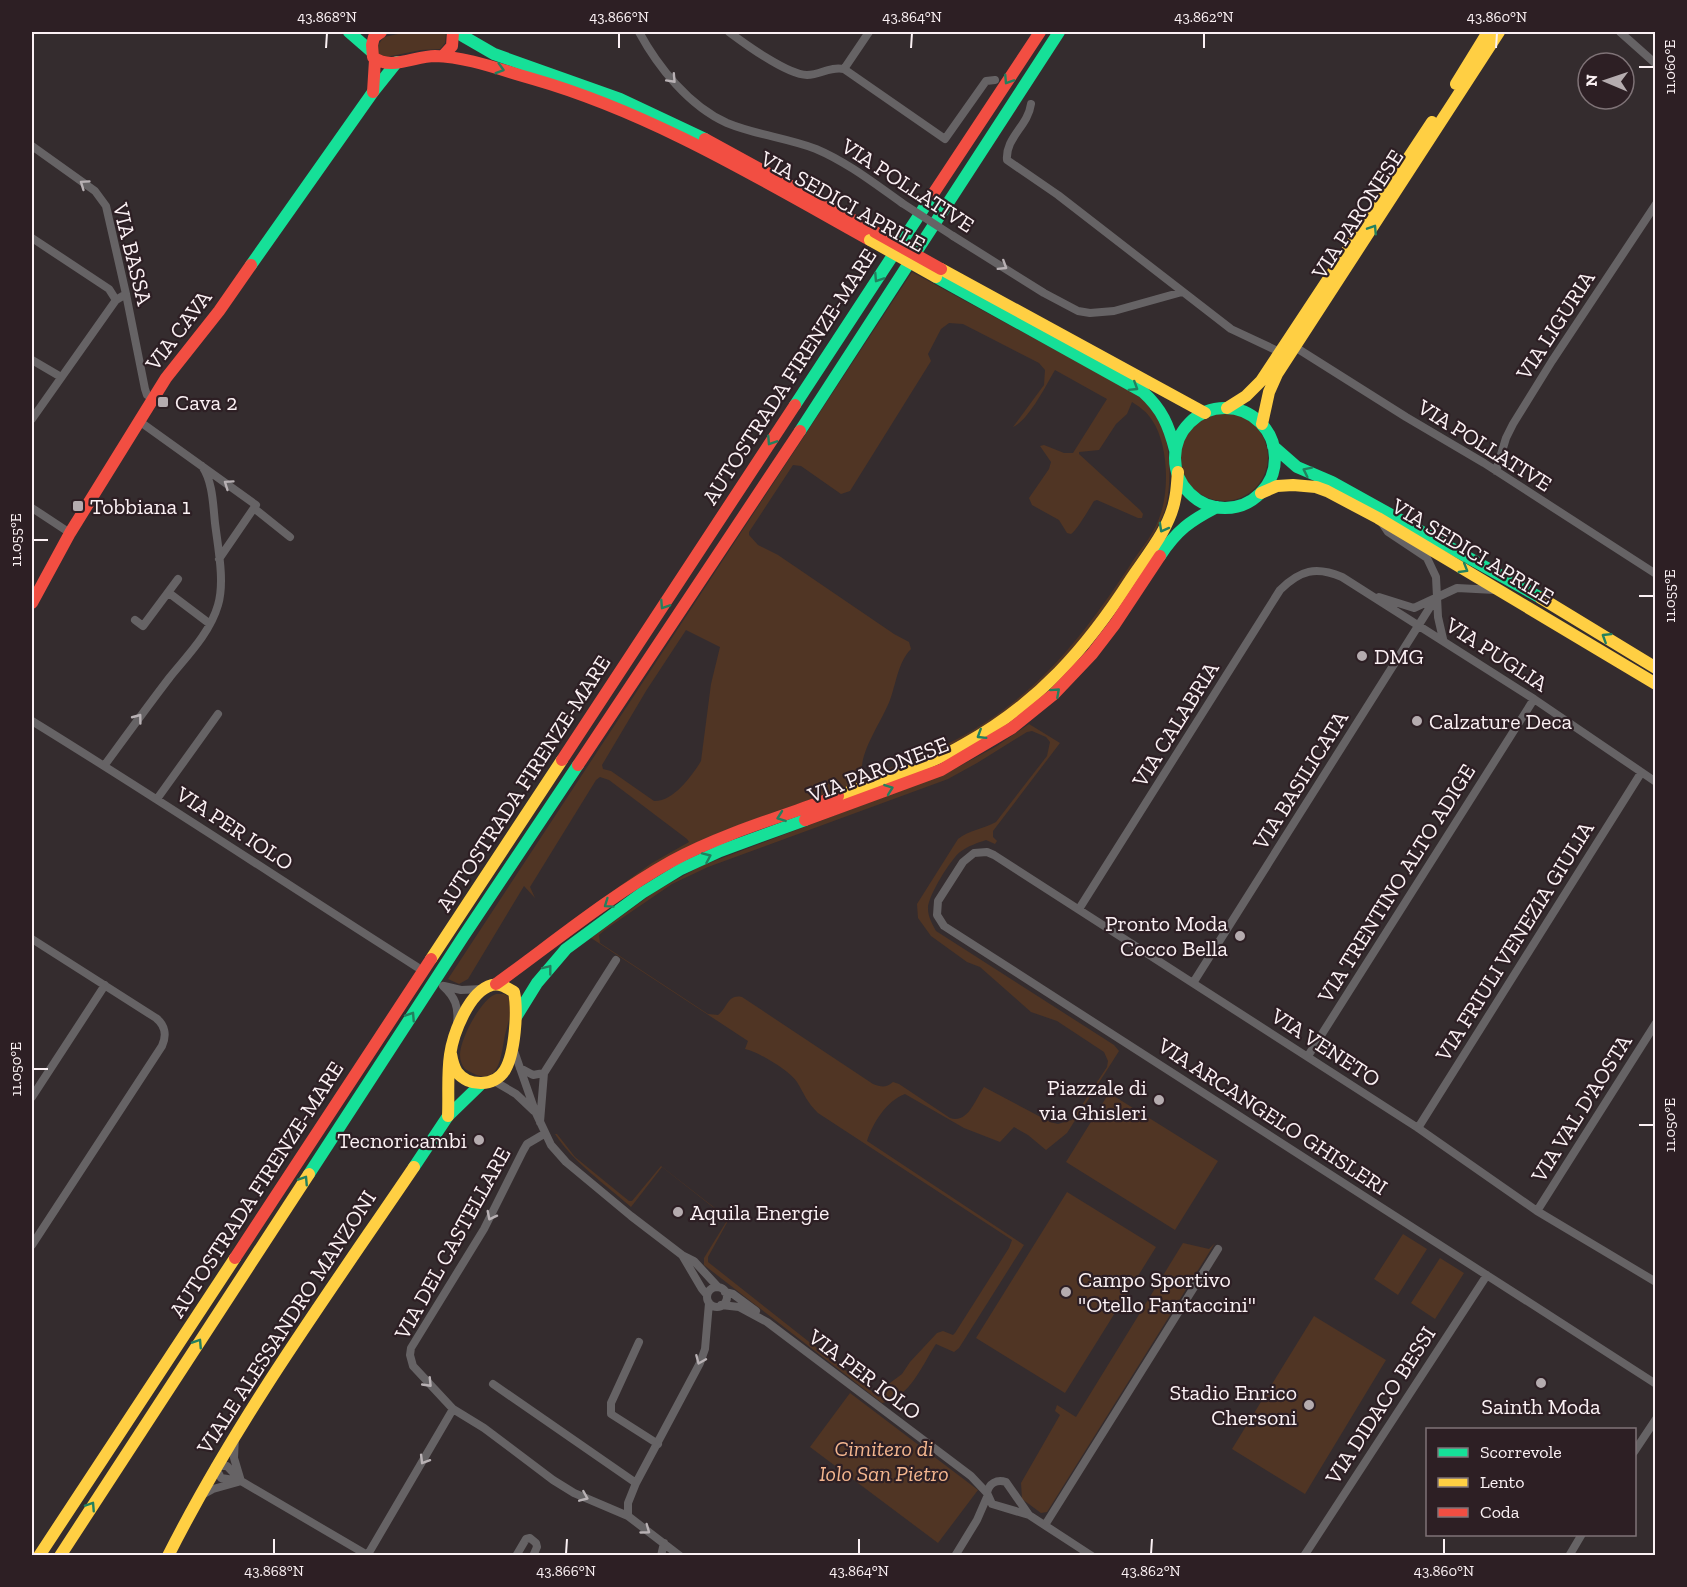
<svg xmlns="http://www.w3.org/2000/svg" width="1687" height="1587" font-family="'Zilla Slab',serif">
<rect width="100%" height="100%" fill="#342c2e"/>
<path fill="#503524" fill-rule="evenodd" d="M407,32h39l-1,11 -5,6 -19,1 -35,7h-4l-5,-4 1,-8 6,-8z
M912,272l228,124c8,7 15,15 20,24 11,23 12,66 5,90 -5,14 -13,27 -22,40 -33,51 -65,101 -112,142 -102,88 -245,103 -362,164l-99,69 -3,-2 2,-1 83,-59 37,-21 -2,-3 -78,-59 -9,-3 -4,3 -66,107 5,11 -11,-12 -56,93 -9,5 -11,-5zM949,323l14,1 76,39 6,7 -1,15 -31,42c16,-7 33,-42 42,-57l52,29 -34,54h-9l-20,-8 -4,1 11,16 -2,7 -20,29 3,7 27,15 8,13 4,1c6,-4 18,-25 23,-33l3,-1 41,18h4l1,-4 -3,-4 -61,-56v-2l20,-2 17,-26 11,-10 5,-12c8,5 15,10 20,18 17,25 18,74 6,101 -6,16 -20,31 -29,46 -35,52 -68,98 -118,137 -35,28 -74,47 -116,62 -10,3 -20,8 -30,10l-3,-2c-3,-22 20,-53 28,-74 6,-16 8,-38 21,-51l-2,-7 -15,-8 -116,-79 -20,-10 -9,-10v-3l44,-67 8,1 40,28 9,-3 81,-130 -3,-7 13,-25zM686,630l34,17 -9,37 -10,77c-9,15 -28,41 -47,40l-43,-30 -8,-2 -1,-4 44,-74z
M1180 457a44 44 0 1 1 88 0a44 44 0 1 1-88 0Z
M1029,724l31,19 -67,88v6l4,4 -2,3 -9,-4c-9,3 -18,6 -26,12 -9,7 -33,45 -32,57 0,7 4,15 8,22l178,114 5,6 -52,82 -21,17 -18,-15 -14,-8 -14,15 -36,-14 -59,-34c-19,7 -32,29 -38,47l157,104 -65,103 -5,4 -18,-8c-14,21 -26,54 -54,59l-178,-138v-7l24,-39 -66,-52 -31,40c-26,-23 -57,-44 -76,-73h2l18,23 54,44h3l29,-35 68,53 -21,38v5l171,135 11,-14 12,-9 8,-12 27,-29 6,-2 10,4 2,-2 54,-85 3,-8 -194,-127c-12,-12 -13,-18 -21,-31 -7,-11 -40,-31 -52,-33l3,-8 -157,-103 65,-47 45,-25 246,-93 50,-27zM1032,731l14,6 4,5 -3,14 -51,66c-12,7 -27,8 -38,17l-41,65 1,14 13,18 36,26 13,5 51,45 26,9 47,31 4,9 -1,6 -35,53 -14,4 -8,-2 -66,-35c-9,13 -16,37 -34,31l-51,-34 -6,-2c-7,6 -12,5 -20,2l-131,-87c-15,-3 -14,11 -24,18l-10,-1 -108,-71 -1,-8 7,-6 66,-45 36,-17 240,-88 29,-16 50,-31z
M496,994h8l7,4c2,12 -3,25 -6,37 -5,24 -5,56 -40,34 -3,-4 -5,-8 -5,-14 0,-16 21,-56 36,-61z
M1109,1093l109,68 -43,69 -109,-68z
M1067,1192l89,55 -91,146 -89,-55z
M1403,1234l24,15 -29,46 -24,-16z
M1183,1243l26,6 6,-6 -168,269 -6,1 -19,-14 -1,-16 39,-68 -5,-4 2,-6 19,12z
M1440,1258l24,15 -29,46 -24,-16z
M1314,1316l72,44 -81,134 -73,-45z
M850,1393l128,97 -40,53 -128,-96z"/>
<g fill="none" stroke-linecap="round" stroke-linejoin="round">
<path stroke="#666365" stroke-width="8" d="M639,32c19,35 50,74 88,91 29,12 60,15 89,26 31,13 59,35 86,54
M729,32c16,12 59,43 78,43 14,0 23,-9 37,-6l101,70 41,-58 9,-1
M1620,32l36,32
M844,69l25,-37
M1031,104c-3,22 -26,34 -24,56l51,35 173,134 49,23
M32,146l63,45 11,15 20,88 19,95 2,6 6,4
M953,236l91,57 34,18 12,2 24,-2 68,-19
M32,238l77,51 7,11
M1295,347l111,70 78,46 172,111
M32,360l29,17
M32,419l84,-119 10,-6
M139,421l117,84 -37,54
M1496,471l10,-33 7,-14 39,-63 104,-157
M32,508l38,25
M255,509l35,28
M1382,523l6,9 39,26 9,19 2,40 5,22
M169,593l41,31
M1379,597l35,11 43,-20 38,2
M135,620l8,6 35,-47
M32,721c130,80 256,164 385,246
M104,766c22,-30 43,-59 66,-89 17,-21 40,-44 48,-72 7,-23 0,-57 -3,-82 -2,-18 -2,-41 -13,-57
M157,799l61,-85
M1079,909l201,-319c20,-20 36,-24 62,-13l192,122 122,83
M32,939l124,79c9,7 11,17 6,28l-130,199
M1193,983l244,-387
M443,986c12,11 16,21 14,37
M444,986l17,4 21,-1
M512,1045l23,66 16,34 15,17 65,54 51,39 12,6 24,26
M1308,1056l226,-357
M520,1068l13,7 11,-2
M494,1081l22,13 18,17
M32,1097l73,-112
M540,1122l4,-49 72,-113
M1418,1128l223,-355
M544,1134l-17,10 -4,7 -39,78 -73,119 -1,7 3,11 40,43 31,19 69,52 21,13 54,23 52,40
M1537,1211l119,-188
M682,1255l20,34 5,6
M1656,1282l-119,-71 -119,-83 -424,-273 -7,-3 -13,1 -11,9 -25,39 -1,14 7,11 712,458
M707 1297a10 10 0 1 1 20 0a10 10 0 1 1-20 0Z
M725,1292l8,2 23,17
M721,1305l18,2 28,15 204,154 16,17
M639,1342l-28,61v11l47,30
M493,1384l143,99
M235,1435l-1,23 6,20
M1634,1452l22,-33
M241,1481l-20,-3 -6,-12h12l14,15 128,75
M200,1496l13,-7 25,-7
M1029,1515l-37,-11 -5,-11c2,-10 10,-14 19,-11l23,33 63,41
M628,1516v-13l8,-20 64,-120 5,-14 4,-46
M1045,1525l173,-276
M367,1556l86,-147
M516,1556l10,-17 4,-1 6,5 1,4 -4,9
M661,1556l3,-13
M955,1556l22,-36 10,-23
M1304,1556l183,-281
M1569,1556l13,-22"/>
<path stroke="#16e098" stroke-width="12" d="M349,32l23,20
M456,32l38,22 126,45 85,40
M251,265l122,-173 24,-30
M936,277l207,115c19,17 26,34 32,58
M795,405l138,-211
M1175 458a50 50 0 1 1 100 0a50 50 0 1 1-100 0Z
M800,431l259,-399
M1273,446l24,21 35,15 209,116
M1160,556c17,-26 30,-35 57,-49
M516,1017l21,-34 29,-34 76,-56 39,-24 39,-18 85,-31
M414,1167l34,-51 33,-32
M309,1174l154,-237 115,-172"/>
<path stroke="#ffcf43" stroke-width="12" d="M1456,84l32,-52
M941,269l264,144
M1227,408l19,-12 15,-15 171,-259
M1262,424l7,-32 8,-18 222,-342
M1261,493l16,-7 16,-1 23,2 11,4 51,27 278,166
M1541,598l115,70
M838,796c43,-16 88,-29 127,-52 73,-41 121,-95 166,-165 16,-24 39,-51 44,-80 2,-9 2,-18 3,-27
M431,959l131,-199
M448,1116c1,-20 -1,-41 2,-61 3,-21 19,-64 42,-70 9,-2 15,3 22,7 4,19 1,61 -9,78 -10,17 -37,17 -48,2 -4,-6 -5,-12 -6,-18
M39,1556l196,-298
M60,1556l249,-382
M168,1556c69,-137 160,-262 246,-389"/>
<path stroke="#f24e42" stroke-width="12" d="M381,32l-7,5 -2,8 1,12c17,14 42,-1 62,-1 33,1 66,14 98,23 119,34 229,101 337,161
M443,56l9,-10 1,-14
M373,92l2,-32
M705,139l170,93
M933,194l107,-162
M32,603l38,-70 96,-155 53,-67 32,-46
M562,760l233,-355
M578,765l222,-334
M805,820l136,-50 71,-42 42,-34 38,-40 23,-30 45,-68
M496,984c58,-42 114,-88 176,-123 49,-27 114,-46 166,-65
M235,1258l196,-299"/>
<path stroke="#666365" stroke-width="8" d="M902,203l51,33"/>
<path stroke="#ffcf43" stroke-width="12" d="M870,240l66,37"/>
<path stroke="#f24e42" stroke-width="12" d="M875,232l66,37"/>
</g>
<defs><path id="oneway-chevron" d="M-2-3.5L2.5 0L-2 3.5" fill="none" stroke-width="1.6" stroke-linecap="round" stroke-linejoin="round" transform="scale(1.5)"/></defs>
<g stroke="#22805e">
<use href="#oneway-chevron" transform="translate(500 69) rotate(16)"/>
<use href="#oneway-chevron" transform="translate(1008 80) rotate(123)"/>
<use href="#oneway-chevron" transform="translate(1373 229) rotate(-57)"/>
<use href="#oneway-chevron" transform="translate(878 278) rotate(123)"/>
<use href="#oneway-chevron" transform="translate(1134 387) rotate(32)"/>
<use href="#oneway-chevron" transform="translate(771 441) rotate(123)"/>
<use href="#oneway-chevron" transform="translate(1307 471) rotate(-154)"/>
<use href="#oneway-chevron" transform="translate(1163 528) rotate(119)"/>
<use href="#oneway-chevron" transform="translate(1464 569) rotate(31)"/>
<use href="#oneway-chevron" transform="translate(664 605) rotate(123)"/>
<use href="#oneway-chevron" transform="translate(1606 637) rotate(-148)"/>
<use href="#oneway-chevron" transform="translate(1056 692) rotate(-42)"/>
<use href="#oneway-chevron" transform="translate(981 735) rotate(148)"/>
<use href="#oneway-chevron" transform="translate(889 789) rotate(-20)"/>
<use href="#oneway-chevron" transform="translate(781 817) rotate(160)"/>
<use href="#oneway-chevron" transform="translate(707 857) rotate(-24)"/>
<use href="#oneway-chevron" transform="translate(608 904) rotate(145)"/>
<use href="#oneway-chevron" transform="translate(548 969) rotate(-52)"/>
<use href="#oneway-chevron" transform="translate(411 1016) rotate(-57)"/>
<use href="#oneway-chevron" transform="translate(304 1180) rotate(-57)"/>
<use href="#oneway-chevron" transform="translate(198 1343) rotate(-57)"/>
<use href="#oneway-chevron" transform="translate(91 1506) rotate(-57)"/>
</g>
<g stroke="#b8b1b4">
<use href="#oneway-chevron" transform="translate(672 79) rotate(47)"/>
<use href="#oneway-chevron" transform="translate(84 184) rotate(-145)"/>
<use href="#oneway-chevron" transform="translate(1003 266) rotate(32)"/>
<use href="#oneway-chevron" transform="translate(228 484) rotate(-145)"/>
<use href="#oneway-chevron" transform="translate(138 718) rotate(-53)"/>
<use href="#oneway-chevron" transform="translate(491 1216) rotate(117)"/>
<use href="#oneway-chevron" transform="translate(700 1360) rotate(113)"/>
<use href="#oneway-chevron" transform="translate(428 1383) rotate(46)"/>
<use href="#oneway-chevron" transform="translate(424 1460) rotate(121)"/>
<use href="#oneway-chevron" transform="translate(584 1497) rotate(23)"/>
<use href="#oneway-chevron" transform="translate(646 1530) rotate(36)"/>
</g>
<path fill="none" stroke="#fbf1f4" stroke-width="2" d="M326,48l1,-15M619,48v-15M911,48l1,-15M1204,48v-15M1496,48l1,-15M1639,67h15M33,540h15M1639,596h15M33,1069h15M1639,1125h15M274,1554v-15M566,1554l1,-15M859,1554v-15M1151,1554l1,-15M1444,1554v-15"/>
<g fill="#b5acaf" stroke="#2d1f24" stroke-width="2">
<rect x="157" y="396" width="12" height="12" rx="3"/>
<rect x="72" y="500" width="12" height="12" rx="3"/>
<circle cx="1362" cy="656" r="6"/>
<circle cx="1417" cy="721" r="6"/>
<circle cx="1240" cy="936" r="6"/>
<circle cx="1159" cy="1100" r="6"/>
<circle cx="479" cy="1140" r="6"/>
<circle cx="678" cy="1212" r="6"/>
<circle cx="1066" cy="1292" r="6"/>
<circle cx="1541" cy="1383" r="6"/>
<circle cx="1309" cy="1405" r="6"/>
</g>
<g text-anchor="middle" stroke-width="4.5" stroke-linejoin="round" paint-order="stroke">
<g font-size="22" fill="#fbf1f4" stroke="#2d1f24">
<text transform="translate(908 185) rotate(33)" y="8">VIA POLLATIVE</text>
<text transform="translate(843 201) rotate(29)" y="8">VIA SEDICI APRILE</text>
<text transform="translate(1357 214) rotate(-57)" y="8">VIA PARONESE</text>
<text transform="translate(133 254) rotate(76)" y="8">VIA BASSA</text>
<text transform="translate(1555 325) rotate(-57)" y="8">VIA LIGURIA</text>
<text transform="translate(178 330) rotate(-53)" y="8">VIA CAVA</text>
<text transform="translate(789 376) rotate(-57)" y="8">AUTOSTRADA FIRENZE-MARE</text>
<text transform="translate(1485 445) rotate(32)" y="8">VIA POLLATIVE</text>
<text transform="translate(1473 551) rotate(31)" y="8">VIA SEDICI APRILE</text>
<text transform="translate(1497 654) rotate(33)" y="8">VIA PUGLIA</text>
<text transform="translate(1175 724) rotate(-58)" y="8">VIA CALABRIA</text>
<text transform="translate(878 769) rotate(-21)" y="8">VIA PARONESE</text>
<text transform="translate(1300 780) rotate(-58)" y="8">VIA BASILICATA</text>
<text transform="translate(523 783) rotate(-57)" y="8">AUTOSTRADA FIRENZE-MARE</text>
<text transform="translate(235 828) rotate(33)" y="8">VIA PER IOLO</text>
<text transform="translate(1396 883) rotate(-58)" y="8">VIA TRENTINO ALTO ADIGE</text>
<text transform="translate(1514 941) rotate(-58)" y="8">VIA FRIULI VENEZIA GIULIA</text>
<text transform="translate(1326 1047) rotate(33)" y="8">VIA VENETO</text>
<text transform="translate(1581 1108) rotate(-58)" y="8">VIA VAL D'AOSTA</text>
<text transform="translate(1273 1116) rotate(33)" y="8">VIA ARCANGELO GHISLERI</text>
<text transform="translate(256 1189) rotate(-57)" y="8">AUTOSTRADA FIRENZE-MARE</text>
<text transform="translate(452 1243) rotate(-61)" y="8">VIA DEL CASTELLARE</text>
<text transform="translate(286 1322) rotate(-57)" y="8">VIALE ALESSANDRO MANZONI</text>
<text transform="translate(865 1374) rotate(37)" y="8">VIA PER IOLO</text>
<text transform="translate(1380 1405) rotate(-57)" y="8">VIA DIDACO BESSI</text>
</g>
<g font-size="22" fill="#fbf1f4" stroke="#2d1f24" text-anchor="start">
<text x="175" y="410">Cava 2</text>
<text x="90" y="514">Tobbiana 1</text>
<text x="1374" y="664">DMG</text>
<text x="1429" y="729">Calzature Deca</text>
<text x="1228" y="931" text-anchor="end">Pronto Moda<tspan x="1228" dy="25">Cocco Bella</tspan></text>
<text x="1147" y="1095" text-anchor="end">Piazzale di<tspan x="1147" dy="25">via Ghisleri</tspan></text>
<text x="467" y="1148" text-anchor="end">Tecnoricambi</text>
<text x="690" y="1220">Aquila Energie</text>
<text x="1078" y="1287">Campo Sportivo<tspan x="1078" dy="25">"Otello Fantaccini"</tspan></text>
<text x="1297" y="1400" text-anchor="end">Stadio Enrico<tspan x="1297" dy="25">Chersoni</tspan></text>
<text x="1541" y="1414" text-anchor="middle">Sainth Moda</text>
</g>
<g font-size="22" font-style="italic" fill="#f4b68f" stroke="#2d1f24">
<text x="884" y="1456">Cimitero di<tspan x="884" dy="25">Iolo San Pietro</tspan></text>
</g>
</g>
<rect width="1687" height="1587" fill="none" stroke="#2d1f24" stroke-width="66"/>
<rect x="1426" y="1428" width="210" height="108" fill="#2d1f24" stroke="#7f7377" stroke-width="1.5"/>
<rect x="1438" y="1448" width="30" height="9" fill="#16e098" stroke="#7f7377" stroke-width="1.5"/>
<text x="1480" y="1458" font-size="18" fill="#fbf1f4">Scorrevole</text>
<rect x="1438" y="1478" width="30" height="9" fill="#ffcf43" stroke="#7f7377" stroke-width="1.5"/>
<text x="1480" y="1488" font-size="18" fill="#fbf1f4">Lento</text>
<rect x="1438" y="1508" width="30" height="9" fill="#f24e42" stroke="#7f7377" stroke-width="1.5"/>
<text x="1480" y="1518" font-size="18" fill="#fbf1f4">Coda</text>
<g transform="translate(1606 81) rotate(272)"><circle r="28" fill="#2d1f24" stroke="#7f7377" stroke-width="1.5"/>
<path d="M0-4.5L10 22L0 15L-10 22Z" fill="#b5acaf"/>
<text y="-9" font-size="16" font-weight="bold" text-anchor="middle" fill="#fbf1f4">N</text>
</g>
<rect x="33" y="33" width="1621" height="1521" fill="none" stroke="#fbf1f4" stroke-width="2"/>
<g font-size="15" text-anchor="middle" fill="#fbf1f4">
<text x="327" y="22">43.868°N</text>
<text x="619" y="22">43.866°N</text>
<text x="912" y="22">43.864°N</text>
<text x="1204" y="22">43.862°N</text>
<text x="1497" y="22">43.860°N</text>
<text transform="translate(1670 67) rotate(-90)" y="5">11.060°E</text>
<text transform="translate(16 540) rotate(-90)" y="5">11.055°E</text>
<text transform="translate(1670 596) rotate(-90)" y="5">11.055°E</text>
<text transform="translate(16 1069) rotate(-90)" y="5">11.050°E</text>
<text transform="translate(1670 1125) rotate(-90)" y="5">11.050°E</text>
<text x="274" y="1576">43.868°N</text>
<text x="566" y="1576">43.866°N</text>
<text x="859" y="1576">43.864°N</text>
<text x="1151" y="1576">43.862°N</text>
<text x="1444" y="1576">43.860°N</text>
</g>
</svg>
